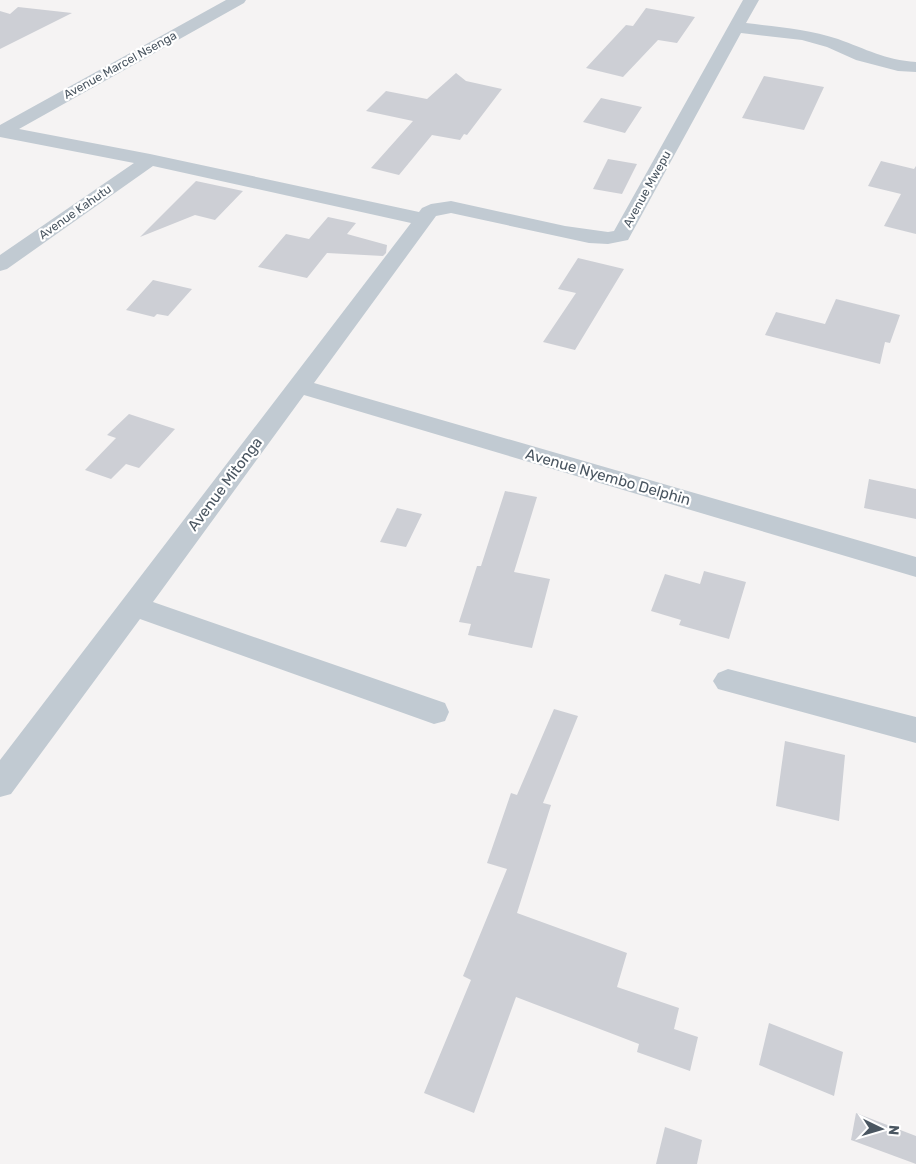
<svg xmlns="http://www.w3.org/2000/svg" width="916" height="1164" font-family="Rubik,sans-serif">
<rect width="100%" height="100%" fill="#f5f3f3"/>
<path fill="#cdcfd5" d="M18,7l54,6 -72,36v-38l10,3z
M646,8l49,9 -18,26 -19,-3 -35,37 -37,-9 40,-43 7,1z
M456,73l10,8 36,8 -35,46 -3,-1 -4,6 -28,-5 -33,40 -28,-7 42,-47 -47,-10 20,-20 41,8z
M764,76l60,11 -20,43 -62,-12z
M601,98l41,9 -17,26 -42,-11z
M608,159l29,5 -15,30 -29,-5z
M881,161l33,8 2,-3v68l-32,-8 17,-32 -33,-8z
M196,181l47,10 -28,29 -20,-5 -55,22z
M328,217l28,6 -9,11 40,11 -1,8 -3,3 -56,-3 -20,25 -49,-11 28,-33 23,5z
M578,258l46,11 -49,81 -32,-8 33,-49 -18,-4z
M153,280l39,9 -24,27 -11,-2 -3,3 -28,-7z
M836,299l64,16 -10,28 -5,-1 -5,22 -115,-29 11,-23 49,12z
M129,414l46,15 -36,39 -13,-4 -15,15 -26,-9 31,-32 -9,-3z
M869,479l47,10v30l-52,-11z
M505,491l32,6 -23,75 36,7 -18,69 -64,-13 3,-11 -12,-2 18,-56h4z
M397,508l25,6 -16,33 -26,-5z
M704,571l42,11 -17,57 -50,-14 2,-5 -30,-9 14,-37 35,10z
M554,709l24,7 -35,87 8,2 -34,108 110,40 -10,34 62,21 -5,21 24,8 -8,34 -53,-19 2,-8 -123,-47 -42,116 -50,-20 47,-113 -8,-4 44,-107 -20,-6 24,-70 6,2z
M785,741l60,14 -6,66 -63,-15z
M769,1023l74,29 -9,44 -75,-31z
M856,1113l60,23v28l-65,-24z
M665,1127l37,13 -5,24h-41z"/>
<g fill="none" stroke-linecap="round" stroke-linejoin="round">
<path fill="#c1cad2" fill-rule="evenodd" d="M226,0h20l-2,3 -225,126 131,25 269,58 3,-4 9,-4 20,-3 114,25 43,6 6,-1 129,-231h16l-13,23c31,4 62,6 92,16 28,10 47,21 78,23v10l-18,-1 -42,-11 -29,-13 -25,-7 -61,-7 -113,207 -20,4 -19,-1 -138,-30 -15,3 -122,167 602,174v20l-612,-182 -151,207 292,101 4,9 -4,9 -11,3 -294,-105 -129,175 -11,3v-37l411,-537 -258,-57 -146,103 -7,2v-16l134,-92 -134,-26v-12z
M728,669l188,48v26l-198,-54 -5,-8 5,-8z"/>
</g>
<g text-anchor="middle" stroke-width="4.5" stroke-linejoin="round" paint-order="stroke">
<g font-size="12" fill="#4a5661" stroke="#fff">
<text transform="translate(120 65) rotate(-29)" y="4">Avenue Marcel Nsenga</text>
<text transform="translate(647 189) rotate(-61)" y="4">Avenue Mwepu</text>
<text transform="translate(75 212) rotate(-35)" y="4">Avenue Kahutu</text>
</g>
<g font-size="15" fill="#4a5661" stroke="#fff">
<text transform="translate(608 477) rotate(16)" y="5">Avenue Nyembo Delphin</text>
<text transform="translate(225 484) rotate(-53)" y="5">Avenue Mitonga</text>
</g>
</g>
<g transform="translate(881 1129) rotate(95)" stroke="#ffffff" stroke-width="4" paint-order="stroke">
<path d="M0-4L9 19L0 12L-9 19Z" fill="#4a5661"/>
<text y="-8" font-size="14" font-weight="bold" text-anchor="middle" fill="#4a5661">N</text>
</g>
</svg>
